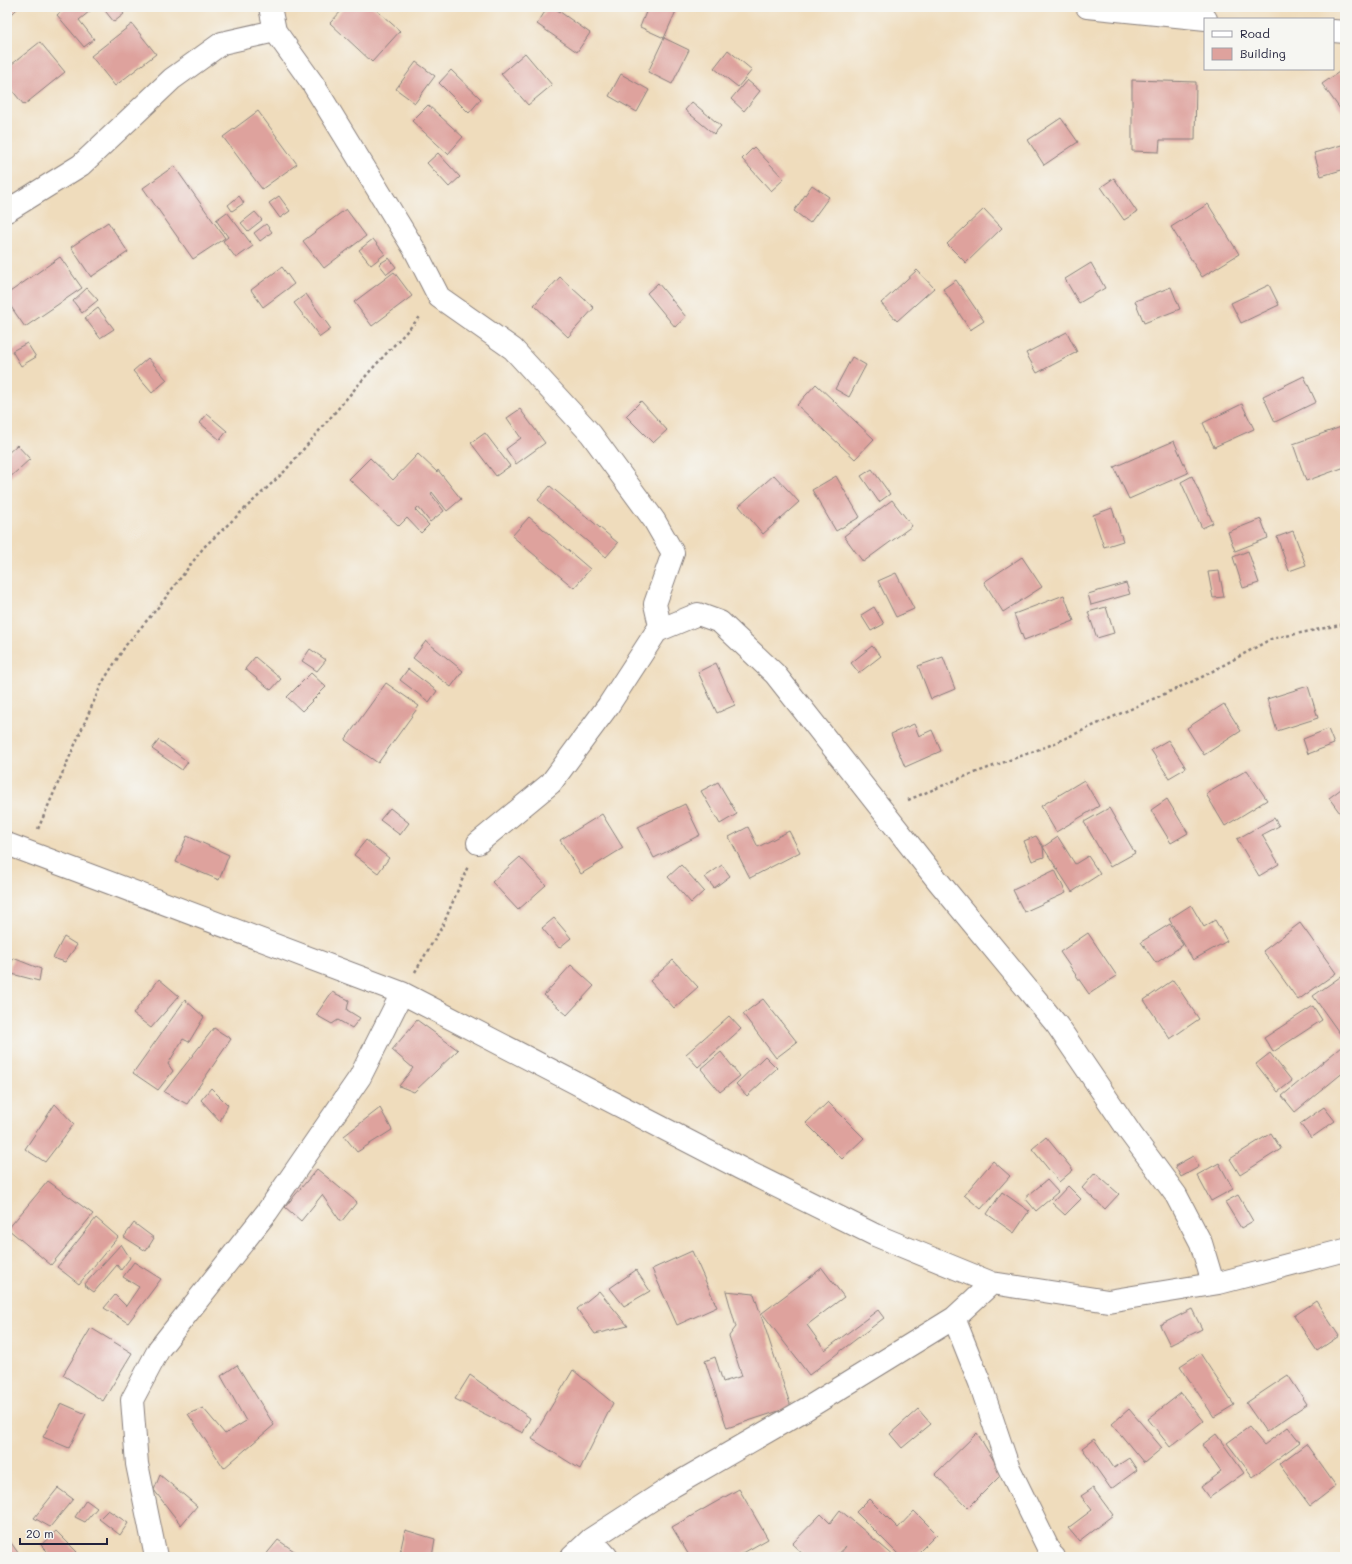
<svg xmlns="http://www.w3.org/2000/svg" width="1352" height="1564" font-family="Mali,sans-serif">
<rect width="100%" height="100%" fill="#f6f6f2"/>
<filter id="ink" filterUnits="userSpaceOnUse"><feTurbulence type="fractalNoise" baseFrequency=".025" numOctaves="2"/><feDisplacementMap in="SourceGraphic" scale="8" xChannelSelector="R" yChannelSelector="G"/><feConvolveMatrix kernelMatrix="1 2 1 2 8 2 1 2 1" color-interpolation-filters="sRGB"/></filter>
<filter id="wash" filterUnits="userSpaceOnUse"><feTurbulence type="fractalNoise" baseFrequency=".012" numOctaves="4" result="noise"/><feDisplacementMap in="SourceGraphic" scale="16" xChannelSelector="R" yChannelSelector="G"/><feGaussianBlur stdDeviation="0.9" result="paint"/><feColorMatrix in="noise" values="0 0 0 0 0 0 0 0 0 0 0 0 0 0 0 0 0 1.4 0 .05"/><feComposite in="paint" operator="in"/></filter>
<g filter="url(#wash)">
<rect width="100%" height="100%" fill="#efdcbc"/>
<g id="blocks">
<path fill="#dea29d" d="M7,7h12l-8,8 -4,-4z
M66,7h29l-16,13 15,19 -10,8 -27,-32z
M102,7h17l5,7 -10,8z
M345,7h28l27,24 -28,31 -42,-39z
M548,7h5l37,26 -13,19 -40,-28z
M648,7h19l9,4 -12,27 -24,-11z
M132,24l24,30 -41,32 -24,-30z
M664,38l25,12 -17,34 -24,-12z
M40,42l25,30 -41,33 -17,-21v-16z
M728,50l24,20 -14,17 -24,-19z
M525,53l27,32 -24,20 -27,-31z
M416,62l19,14 -20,27 -19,-14z
M451,70l30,29 -12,14 -30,-30z
M1339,72l6,8v32l-2,1 -21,-29z
M621,74l28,16 -12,22 -28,-16z
M747,80l13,11 -16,20 -13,-12z
M1132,80l64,2 -1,58h-35l-1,12 -27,-1z
M692,102l29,24 -7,8 -29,-24z
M428,105l35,32 -15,17 -36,-33z
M258,111l39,53 -35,25 -39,-52z
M1061,118l17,24 -34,23 -16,-25z
M1345,144v25l-24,7 -7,-23z
M754,147l30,32 -13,12 -29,-32z
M438,153l22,24 -11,10 -22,-24z
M174,166l51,72 -32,21 -50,-71z
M1114,178l23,34 -13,8 -23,-33z
M812,185l17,12 -19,26 -16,-12z
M239,196l5,7 -12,8 -4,-6z
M279,196l11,15 -10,7 -11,-15z
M1208,204l31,50 -37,23 -31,-50z
M346,209l20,27 -42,32 -21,-27z
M984,209l18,19 -36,35 -19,-19z
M227,212l26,34 -17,12 -13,-17 5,-4 -12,-17z
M255,212l7,8 -14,11 -7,-8z
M108,222l20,30 -37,25 -20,-30z
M266,224l6,8 -12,9 -6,-8z
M373,239l12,15 -14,11 -12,-15z
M60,257l22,31 -57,39 -18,-26v-7z
M389,258l7,9 -9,7 -8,-10z
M1091,263l14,25 -26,15 -14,-24z
M282,267l12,17 -31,23 -12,-17z
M917,270l17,18 -37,33 -16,-18z
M394,272l18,24 -40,30 -18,-24z
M560,277l34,31 -26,29 -34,-32z
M956,280l28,41 -14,9 -27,-41z
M658,283l28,34 -11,10 -28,-34z
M1269,285l10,20 -38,18 -10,-20z
M1171,287l9,22 -36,14 -9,-22z
M87,288l11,12 -16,13 -9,-12z
M306,294l25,35 -11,8 -26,-34z
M98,308l16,21 -14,9 -15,-20z
M1067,332l10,20 -40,21 -11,-20z
M27,343l9,14 -15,9 -9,-15z
M852,357l14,8 -17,32 -14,-8z
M148,358l19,22 -15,13 -19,-22z
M1304,376l12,26 -41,20 -12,-26z
M816,384l58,55 -19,20 -58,-54z
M641,401l26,29 -14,13 -27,-27z
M1242,404l12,25 -40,18 -11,-24z
M520,409l25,34 -29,21 -10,-15 15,-11 -14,-20z
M207,414l20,17 -7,9 -20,-17z
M1344,426l1,41 -39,14 -13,-37z
M485,433l25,33 -14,10 -25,-33z
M1174,441l14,32 -59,26 -15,-32z
M17,445l13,14 -23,21v-26z
M418,454l19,18 1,-2 23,29 -14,12 -15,-19 -1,2 13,17 -14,11 -12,-15 -3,3 14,15 -8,8 -14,-15 -8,8 -50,-47 21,-21 23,22z
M872,469l18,25 -11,8 -18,-26z
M774,475l25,27 -36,32 -24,-28z
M836,476l24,41 -24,14 -24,-41z
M1192,476l21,47 -11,5 -21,-46z
M550,486l68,57 -12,14 -68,-57z
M892,500l20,26 -49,36 -19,-26z
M1112,508l11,33 -19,6 -11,-32z
M529,517l61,52 -16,19 -62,-52z
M1261,519l7,19 -33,13 -7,-19z
M1293,531l13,34 -17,6 -12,-34z
M1248,551l11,32 -16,5 -10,-31z
M1022,557l20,30 -39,25 -19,-30z
M1219,571l5,26 -11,1 -5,-26z
M896,573l18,36 -18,8 -18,-36z
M1126,583l4,11 -39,11 -3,-11z
M1064,595l10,26 -50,19 -10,-26z
M874,607l10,17 -13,7 -10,-16z
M1106,607l8,26 -17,5 -9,-26z
M426,641l37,30 -12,16 -38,-29z
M872,646l9,10 -22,17 -8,-10z
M310,649l16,11 -9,11 -15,-10z
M255,657l26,22 -10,11 -26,-21z
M943,657l12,32 -24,10 -13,-33z
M716,663l19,42 -18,8 -19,-41z
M408,669l29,22 -8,11 -29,-22z
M311,673l15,14 -24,24 -15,-14z
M386,683l33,23 -41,57 -33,-23z
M1308,686l10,32 -41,13 -10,-32z
M1224,704l17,27 -37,24 -17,-27z
M914,724l5,12 13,-6 9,21 -36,16 -14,-33z
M1328,729l6,15 -26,10 -5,-15z
M159,740l29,22 -6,8 -30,-21z
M1168,740l18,28 -17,10 -18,-28z
M1247,770l20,30 -42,26 -19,-32z
M1084,780l15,26 -43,26 -15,-26z
M718,782l19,32 -17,10 -19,-33z
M1345,786v34l-16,-22z
M1167,799l21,34 -17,10 -20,-33z
M685,804l15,31 -46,23 -16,-31z
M390,808l19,15 -9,12 -20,-15z
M1109,808l26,45 -25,14 -26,-45z
M602,814l21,34 -42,26 -21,-34z
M1274,818l5,8 -17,9 17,29 -20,12 -22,-37z
M748,827l10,20 31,-16 11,21 -50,26 -21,-41z
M187,836l42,19 -10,25 -43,-18z
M1036,836l7,11 15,-10 17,27 13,-8 12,18 -28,18 -29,-45 1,10 -12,4 -8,-20z
M366,840l23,18 -11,15 -24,-18z
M520,857l26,28 -28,25 -26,-28z
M681,865l23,26 -13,12 -23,-26z
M722,865l8,11 -16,12 -9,-11z
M1055,870l11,23 -42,19 -11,-22z
M1191,905l13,22 11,-7 12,21 -34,19 -24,-41z
M554,918l17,20 -12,10 -17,-20z
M1300,923l36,50 -38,27 -35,-49z
M1170,924l13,21 -27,18 -15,-21z
M1088,933l29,43 -28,18 -29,-42z
M64,937l13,8 -12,17 -12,-4z
M13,958l28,11 -2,12 -31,-8z
M673,960l25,27 -24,21 -24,-27z
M571,965l23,21 -27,29 -23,-20z
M1343,975l2,3v59l-2,1 -30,-42z
M159,979l20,17 -28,32 -18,-14z
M1173,980l26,39 -29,20 -26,-39z
M332,992l17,8 -2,10 13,8 -8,10 -14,-8 -6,4 -16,-9z
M763,999l34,43 -21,16 -33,-44z
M185,1000l19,17 -15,25 -6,-3 -15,25 5,7 -15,19 -25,-17z
M1313,1006l9,14 -49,32 -9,-14z
M729,1016l12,13 -43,38 -12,-13z
M417,1020l41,30 -44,42 -15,-6 14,-18 -21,-18z
M214,1028l17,11 -44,65 -23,-12z
M1341,1047l4,5v19l-50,41 -13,-16z
M721,1052l19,24 -20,16 -19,-23z
M1270,1053l22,28 -14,11 -22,-28z
M765,1056l12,12 -30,28 -11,-12z
M211,1088l17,17 -8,16 -19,-21z
M828,1102l36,36 -22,21 -36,-36z
M55,1104l19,20 -29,38 -20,-13z
M1324,1107l11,14 -24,17 -11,-14z
M380,1108l12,22 -35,22 -13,-16z
M1271,1133l10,16 -41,26 -10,-16z
M1046,1137l27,33 -14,12 -27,-33z
M1193,1156l6,11 -18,10 -6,-11z
M993,1161l17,15 -29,33 -17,-14z
M1219,1163l14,26 -22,12 -14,-26z
M317,1169l40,33 -16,20 -19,-27 -21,26 -16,-14z
M1095,1173l24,21 -14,15 -23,-21z
M1047,1180l11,12 -22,19 -11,-13z
M48,1181l45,33 -42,51 -43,-36z
M1068,1186l13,13 -16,16 -13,-12z
M1002,1192l27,19 -15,22 -27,-19z
M1238,1195l15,26 -12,7 -16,-26z
M96,1218l22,19 -39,47 -22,-17z
M134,1223l20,15 -8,13 -22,-14z
M121,1244l9,14 -9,12 -4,-5 -23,27 -10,-7z
M692,1251l25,56 -40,18 -25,-56z
M134,1262l27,17 -33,44 -24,-15 11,-13 11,11 13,-19 -16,-10z
M822,1268l22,29 -37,28 18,25 53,-40 6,8 -75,57 -47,-62z
M636,1270l14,21 -26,15 -14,-18z
M599,1291l29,35 -33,8 -18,-25z
M726,1291l28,3 37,113 -64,21 -22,-67 10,-4 8,25 19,-6 -13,-40 7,-9z
M1316,1301l23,35 -22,15 -23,-35z
M1192,1309l10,20 -32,16 -10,-20z
M91,1328l41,25 -29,48 -40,-26z
M1200,1353l34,52 -20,12 -34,-51z
M237,1365l37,60 -50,43 -36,-54 15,-6 22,26 21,-13 -25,-45z
M573,1370l40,33 -33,66 -48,-30z
M470,1375l60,43 -7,15 -68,-34z
M1288,1375l19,29 -41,28 -20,-29z
M1181,1393l22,28 -33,26 -22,-28z
M61,1403l25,11 -17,34 -26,-11z
M918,1409l13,15 -29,24 -12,-14z
M1129,1409l33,39 -18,15 -32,-39z
M1249,1427l15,18 24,-18 12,15 -47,35 -26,-34z
M977,1433l25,41 -34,34 -33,-34z
M1216,1434l28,39 -35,25 -8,-11 20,-15 -19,-27z
M1094,1439l20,29 15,-10 8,12 -26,19 -29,-41z
M1306,1444l30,42 -26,20 -31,-42z
M160,1475l37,31 -16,19 -27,-35z
M58,1488l15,11 -23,28 -16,-9z
M1093,1488l20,27 -34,26 -11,-13 24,-18 -11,-14z
M739,1489l29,50 -32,18h-46l-18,-30z
M869,1499l29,29 16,-17 23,23 -23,23h-13l-45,-45z
M86,1500l11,8 -12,14 -10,-5z
M108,1510l20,13 -8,12 -21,-16z
M840,1510l55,47h-57l8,-11 -12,11h-28l-14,-13 29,-30 9,9z
M405,1530l30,9 -3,18h-33z
M56,1531l21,21 -6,5h-18l-12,-12z
M7,1537l14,20h-14z
M278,1540l25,17h-39z"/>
</g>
</g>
<g filter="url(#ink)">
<use href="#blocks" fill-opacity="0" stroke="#887f7c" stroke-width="1"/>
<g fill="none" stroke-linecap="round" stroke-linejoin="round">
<g stroke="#887f7c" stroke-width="24">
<path id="minor" d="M270,7l5,24 38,53 103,168 23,45 74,52 78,85 63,86 19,33 -18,51 5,22 -52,80 -57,77 -73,60
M1087,7l119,12
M1333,31l12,1
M7,211l74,-46 91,-86 50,-36 53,-12
M657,631l41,-17 22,8 55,52 163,207 119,144 74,109 45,61 25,48 12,40
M7,844l395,149 338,175 135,67 117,48 116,18 111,-18 126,-33
M954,1318l26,65 28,83 43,88 3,3
M591,1539l16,18
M156,1557l-19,-93 -5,-64 27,-51 108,-137 93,-135 42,-84
M572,1557l19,-18 82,-53 133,-77 148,-91 38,-35"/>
</g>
<path stroke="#887f7c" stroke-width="2.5" stroke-dasharray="3 3" stroke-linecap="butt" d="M908,800l53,-22 87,-32 152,-68 71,-39 74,-15
M38,829l64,-146 24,-38 34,-40 44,-58 80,-75 87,-102 50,-54
M415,972l28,-47 25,-59"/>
<use href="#minor" stroke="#fff" stroke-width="22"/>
</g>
</g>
<rect width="1352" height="1564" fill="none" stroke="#f6f6f2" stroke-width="24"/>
<rect x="1204" y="18" width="130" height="52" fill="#f6f6f2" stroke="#a1a1a9"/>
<rect x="1212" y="31" width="20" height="6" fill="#ffffff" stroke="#a1a1a9"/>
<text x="1240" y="38" font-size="12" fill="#22223b">Road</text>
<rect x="1212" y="48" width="20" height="12" fill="#dea29d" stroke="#a1a1a9"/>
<text x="1240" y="58" font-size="12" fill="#22223b">Building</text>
<path d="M20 1538v6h87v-6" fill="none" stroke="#22223b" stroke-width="2"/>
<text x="26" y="1538" font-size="12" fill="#22223b" stroke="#f6f6f2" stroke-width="3" paint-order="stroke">20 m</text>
</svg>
